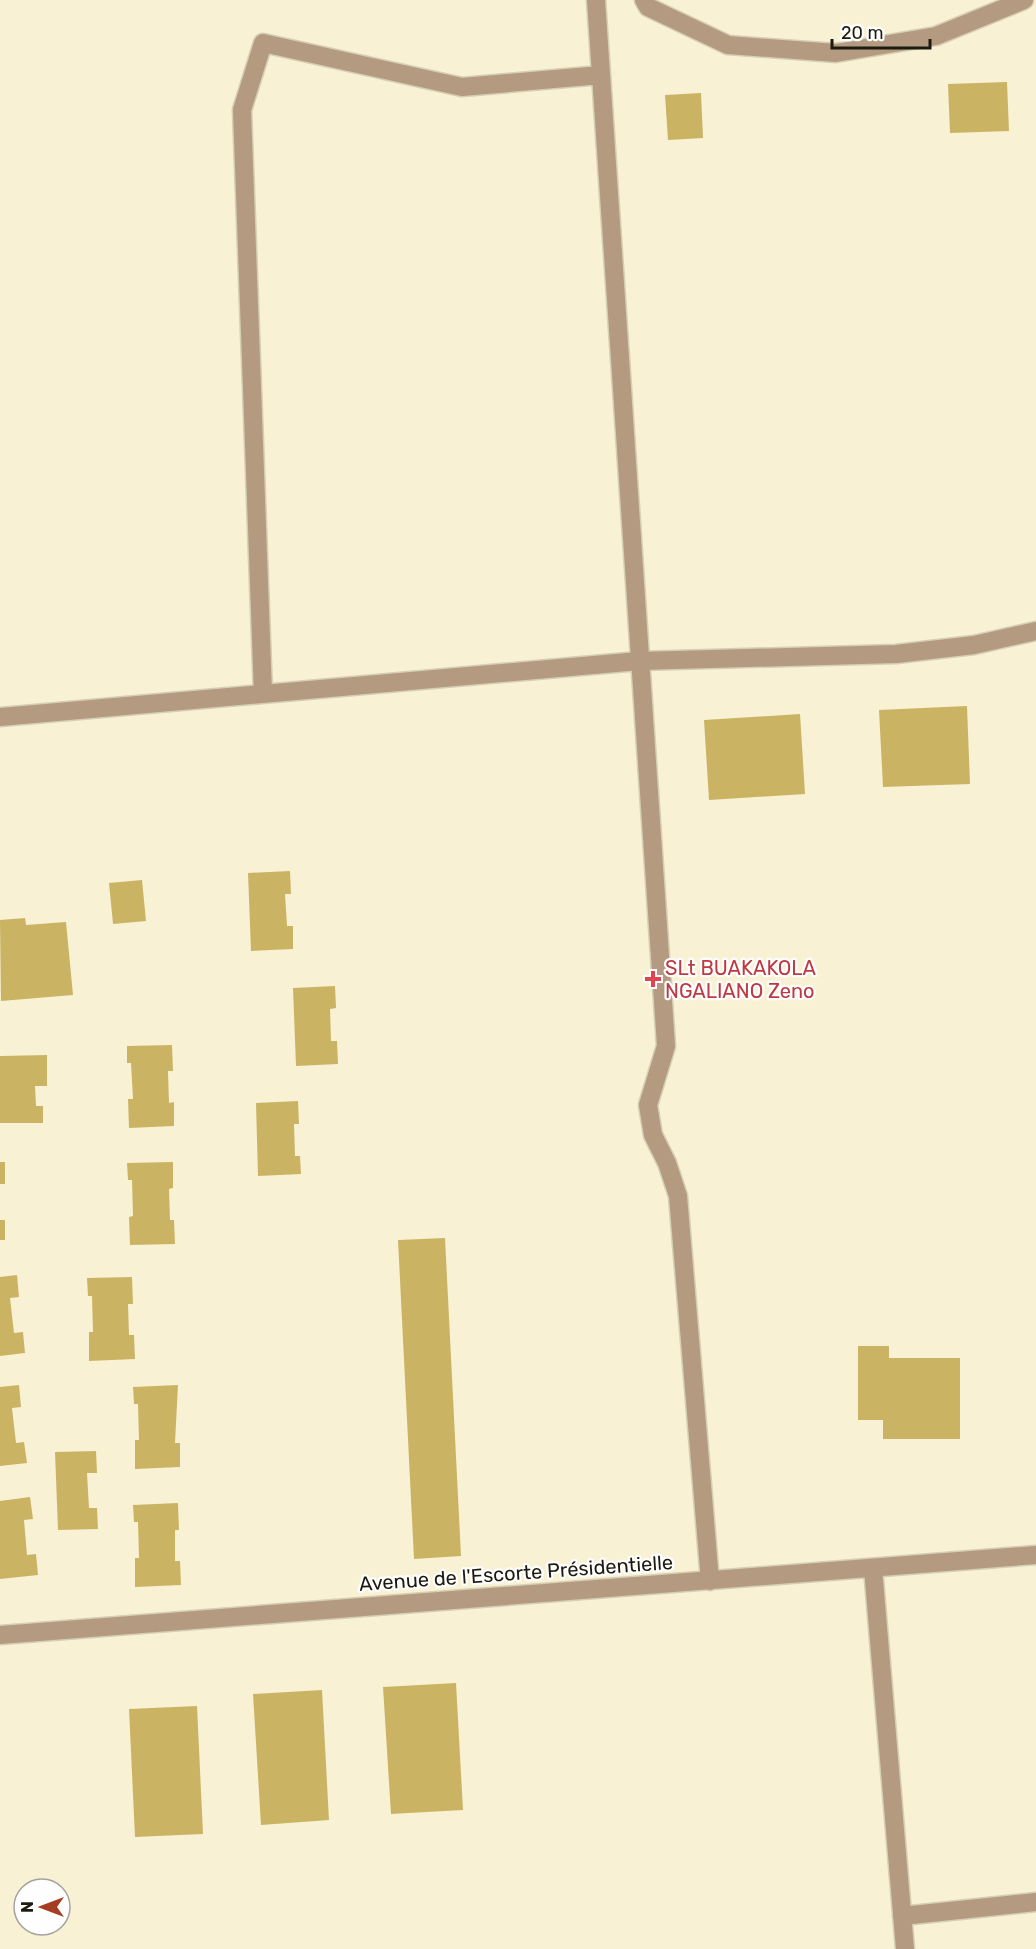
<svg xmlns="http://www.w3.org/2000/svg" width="1036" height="1949" font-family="Rubik,sans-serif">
<rect width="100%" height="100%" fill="#f9f1d4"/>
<path fill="#cab464" d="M1007,82l2,49 -59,2 -2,-49z
M701,93l2,45 -35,2 -3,-45z
M967,706l3,78 -87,3 -4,-77z
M800,714l5,80 -96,6 -5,-80z
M290,871l1,23h-6l2,32h6v23l-42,2 -3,-78z
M142,880l4,41 -33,3 -4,-41z
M25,918l1,7 40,-3 7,73 -72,6 -1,-81z
M335,986l1,22 -6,1 1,32h6l1,23 -42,2 -3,-78z
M172,1045l1,26h-5l1,32 5,-1v24l-45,2 -1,-29h5l-2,-36h-4v-17z
M47,1055v31h-12l1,20h7v17h-43v-67z
M298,1101l1,23h-5l1,32h5l1,18 -43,2 -2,-73z
M0,1162h5v22h-5z
M173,1162v26l-4,1 1,31h4l1,24 -45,1 -1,-28 4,-1 -1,-36h-4l-1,-17z
M0,1220h5v20h-5z
M445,1238l16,318 -47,3 -16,-319z
M17,1275l2,22 -9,1 4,35 9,-1 2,21 -25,3v-79z
M132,1277l1,27h-5l1,31h5l1,24 -46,2v-29h4l-1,-36h-4l-1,-18z
M858,1346h31v12h71v81h-77v-19h-25z
M19,1385l2,22 -9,1 4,35 8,-1 3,21 -27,3v-79z
M178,1385l-3,58h5v24l-45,2v-29h4l-1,-36h-4l-1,-17z
M96,1451l1,22h-10l2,35h8l1,21 -40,1 -3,-78z
M30,1497l3,22 -9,1 3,35 9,-1 2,21 -38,4v-78z
M178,1503l1,27h-4v31h5l1,24 -46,2v-29h4l-1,-36h-4l-1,-17z
M456,1683l7,127 -72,4 -8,-127z
M322,1690l7,130 -68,5 -8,-131z
M197,1706l6,128 -68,3 -6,-128z"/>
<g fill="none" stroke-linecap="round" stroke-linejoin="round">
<g stroke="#d6cfb4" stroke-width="21">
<path id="minor" d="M596,0l70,1046 -18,59 5,30 14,28 11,33 32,385
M644,0l4,7 80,38 108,8 100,-17 88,-36
M263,694l-21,-584 21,-67 199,44 139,-12
M0,717l639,-56 257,-7 78,-9 62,-14
M873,1568l32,381
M0,1635l1036,-80
M902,1916l134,-14"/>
</g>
<use href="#minor" stroke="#b49a81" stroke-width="18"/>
</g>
<path fill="#e0444e" stroke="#fefefe" stroke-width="2" d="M650 970h6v6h6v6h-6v6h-6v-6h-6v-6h6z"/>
<g text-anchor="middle" stroke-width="4.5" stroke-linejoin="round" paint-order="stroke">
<g font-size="20" fill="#be3a42" stroke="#fefefe" text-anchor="start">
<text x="665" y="975">SLt BUAKAKOLA<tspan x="665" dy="23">NGALIANO Zeno</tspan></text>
</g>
<g font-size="20" fill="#1d1a0f" stroke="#fefefe">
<text transform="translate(516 1573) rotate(-4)" y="7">Avenue de l'Escorte Présidentielle</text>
</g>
</g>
<g transform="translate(42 1907) rotate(270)"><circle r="28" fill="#fefefe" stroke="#a4a39e" stroke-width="1.5"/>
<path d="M0-4.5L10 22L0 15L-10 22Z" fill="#a63d23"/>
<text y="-9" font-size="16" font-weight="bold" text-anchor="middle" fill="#1d1a0f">N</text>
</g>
<path d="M832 39v9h98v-9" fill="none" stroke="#1d1a0f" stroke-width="3"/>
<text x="841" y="39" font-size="18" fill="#1d1a0f" stroke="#fefefe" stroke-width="4.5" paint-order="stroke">20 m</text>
</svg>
